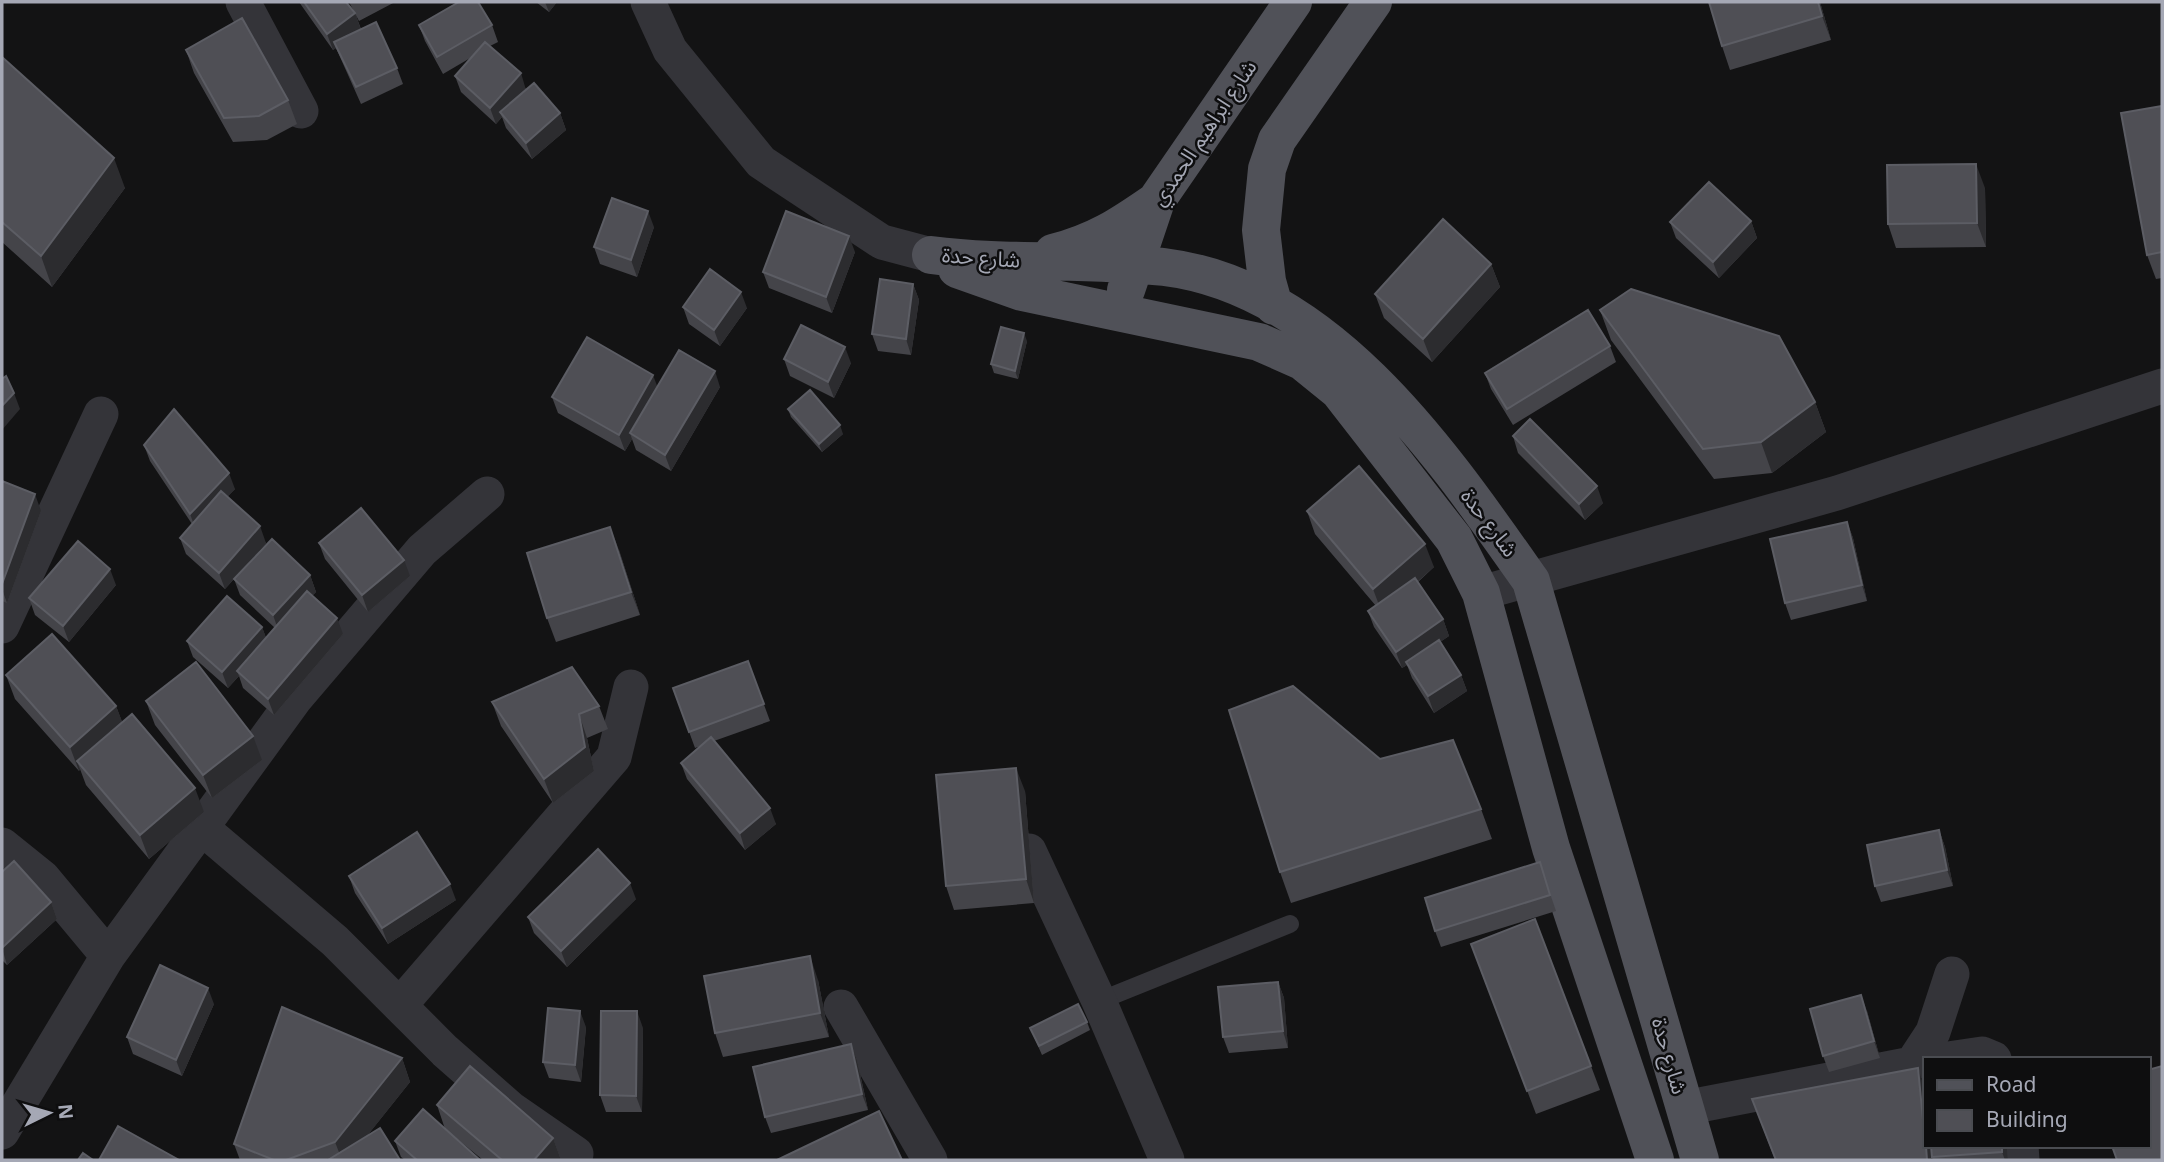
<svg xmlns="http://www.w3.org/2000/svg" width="2164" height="1162" font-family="'Noto Sans','Noto Sans Arabic',sans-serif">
<rect width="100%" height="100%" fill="#131314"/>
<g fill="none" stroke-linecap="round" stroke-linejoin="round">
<path stroke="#343439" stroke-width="18" d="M1099,1001l191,-77"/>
<path stroke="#343439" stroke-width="35" d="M243,2l58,109
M648,2l22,48 91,112 121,80 49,13
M1481,593l356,-100 325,-107
M2,626l99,-212
M203,829l132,112 110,110 66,58 65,45
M2,845l41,33 65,78
M1029,851l70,150 68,159
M400,1005l214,-248 17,-70
M841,1007l89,153
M1948,1059l34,-5 12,5
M1684,1108l228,-44 21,-32 19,-58
M2,1132l106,-176 187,-257 127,-149 65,-56
M2021,1146l1,14"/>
<path stroke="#505158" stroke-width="38" d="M1053,253c43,-11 67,-27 103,-52
M931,255c77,10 156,3 233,12 165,20 279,189 367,314l169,579
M957,269l65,23 237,50 43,19 37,30 115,148 27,54 70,255 104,312
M1126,290l30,-89 137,-199
M1274,306l-7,-25 -6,-51 6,-61 10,-29 96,-138"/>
</g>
<path fill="#444449" d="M299,2h47l9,11 6,16 36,39 6,16 -42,20 -25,-56 -3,2z
M349,2h46l-36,19z
M536,2h21l-8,10z
M1709,2h111l11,38 -101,30 -8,-24z
M419,25h73l6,17 -8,4 36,43 34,24 6,17 -34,29 -26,-31 -4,-11 -6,7 -35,-32 -6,-16 17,-19 -29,17 -18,-33z
M186,50l102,50 9,24 -30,16 -34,2 -39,-69z
M2,57l123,131 -73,99 -50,-45z
M2162,106v172l-6,1 -9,-24z
M1985,188l1,59 -90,1 -8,-24z
M1751,221l6,17 -38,40 -43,-40 -6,-16z
M654,227l-17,50 -37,-13 -6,-17z
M855,252l-23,61 -63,-25 -6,-16z
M1491,264l9,23 -68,75 -48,-44 -9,-24z
M913,284l6,16 -8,55 -33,-4 -6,-17z
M683,307l64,1 -27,38 -31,-22z
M1600,310l215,92 11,30 -54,41 -58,6 -103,-139z
M1027,341l-9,38 -24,-6 -3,-9z
M1610,346l6,16 -103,63 -22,-36 -6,-16z
M784,359l67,4 -17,35 -44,-22z
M657,387h63l-49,84 -35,-21 -4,-11 -7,12 -67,-38 -6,-16z
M788,409l55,25 -21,18 -31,-35z
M1513,436l90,67 -18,17 -67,-67z
M144,445l91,44 -8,8 39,46 -30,33 74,-1 6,17 -4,4 31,38 -69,81 -31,-27 -4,-12 -11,12 -35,-31 -6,-16 75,-14 4,11 9,-10 -35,-33 -6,-16 -9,10 -39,-35 -6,-16 12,-14 -42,-63z
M2,481l39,30 -34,92 -5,-2z
M1307,511l127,56 -16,15 25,37 6,17 -9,6 21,33 6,16 -33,22 -22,-35 -5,-13 -5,3 -28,-41 -6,-16 8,-5 -61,-72z
M1847,522l6,16 14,63 -76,19 -6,-17z
M319,543l91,33 -42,36 -43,-53z
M619,550l21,65 -84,27 -9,-24z
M116,585l-47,57 -34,-27 -6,-17z
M748,661l22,60 -56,20 62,83 -31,26 -58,-71 -6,-16 20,-17 -6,2 -22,-60z
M6,675l110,31 6,16 82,90 -55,47 -63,-74 -6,-16 -1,2 -64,-72z
M146,701l116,59 -50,38 -57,-73z
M492,702l107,4 9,23 -21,9 7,33 -41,32 -52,-77z
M1380,759l101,50 11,30 -201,64 -11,-31z
M1025,791l9,112 -80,7 -8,-24z
M1939,830l6,17 8,39 -72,16 -6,-16z
M2,872l49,30 6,17 -50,46 -5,-5z
M349,876l107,24 -68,44 -33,-51z
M1545,879l11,32 -115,36 -6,-16z
M636,899l-69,68 -33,-34 -6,-16z
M1471,944l120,122 9,24 -64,24z
M818,980l11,57 -106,20 -8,-24z
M1278,982l6,16 4,50 -59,5 -6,-16z
M214,1004l-32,72 -49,-22 -6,-17z
M1867,1011l13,47 -51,14 -6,-16z
M1087,1022l3,8 -48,25 -12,-27z
M586,1027l-5,55 -32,-4 -6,-16z
M643,1028l-1,84h-36l-6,-17z
M851,1044l6,16 11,50 -97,23 -6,-16z
M402,1058l8,24 -44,55 34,23h-160l-6,-16z
M1752,1099l172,47h83l1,14h-233z
M437,1105l116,33 8,22h-78l-38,-31z
M395,1141l85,19h-75l-4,-3z"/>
<path fill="#2c2c2f" d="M545,2h12l-8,10z
M1818,2h2l11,38 -9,-24z
M355,13l6,17 -27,12 2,6 -3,2 -6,-16z
M521,73l5,17 -26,22 2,5 -6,7 -6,-16z
M560,113l6,17 -34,29 -6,-16z
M114,158l11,30 -73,99 -11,-31z
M1976,164l9,24 1,59 -9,-24z
M648,211l6,16 -17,50 -6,-17z
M1751,221l6,17 -38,40 -6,-16z
M849,236l6,16 -23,61 -6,-16z
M1491,264l9,23 -68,75 -9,-23z
M913,284l6,16 -8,55 -5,-16z
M741,292l6,16 -27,38 -6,-16z
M1024,333l3,8 -9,38 -3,-8z
M845,347l6,16 -17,35 -6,-16z
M715,371l5,16 -49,84 -6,-16z
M653,375l6,16 -29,42 2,6 -7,12 -6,-16z
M14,393l6,16 -18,21v-24z
M1815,402l11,30 -54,41 -11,-31z
M840,425l3,9 -21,18 -3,-8z
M229,473l6,16 -39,41 -6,-16z
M1597,486l6,17 -18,17 -6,-16z
M35,494l6,17 -34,92 -5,-14v-5z
M1847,522l6,16 14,63 -5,-16z
M260,526l6,17 -41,46 -6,-16z
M610,527l9,23 21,65 -9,-23z
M1425,544l9,23 -52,46 -9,-24z
M404,560l6,16 -42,36 -6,-17z
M110,569l6,16 -47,57 -6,-16z
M310,575l6,17 -37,40 -6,-17z
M337,618l6,16 -69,81 -6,-16z
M1443,619l6,17 -41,28 -2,-2 1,3 -5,3 -6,-16z
M262,627l6,16 -31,28 2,5 -11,12 -6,-16z
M1461,675l6,16 -33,22 -6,-17z
M116,706l9,23 -48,32 3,8 -1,2 -9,-24z
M579,714l8,24 7,33 -41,32 -9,-24z
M253,736l9,24 -50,38 -9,-23z
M1016,768l9,23 9,112 -8,-24z
M195,788l9,24 -55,47 -9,-24z
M770,808l6,16 -31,26 -5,-17z
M1939,830l6,17 8,39 -6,-16z
M630,883l6,16 -69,68 -6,-16z
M450,884l6,16 -68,44 -6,-16z
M51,902l6,17 -50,46 -5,-17z
M810,956l8,24 11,57 -9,-24z
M1278,982l6,16 4,50 -5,-17z
M208,988l6,16 -32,72 -6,-16z
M1861,995l6,16 13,47 -6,-17z
M580,1011l6,16 -5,55 -6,-17z
M637,1011l6,17 -1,84 -6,-16z
M851,1044l6,16 11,50 -6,-16z
M402,1058l8,24 -62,78h-6l-7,-18z
M1918,1068l6,18v44z
M553,1138l8,22h-27z
M1926,1146h8l-2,11 1,3h-6z
M2002,1146h5l1,14h-3l-3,-8z"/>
<path fill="#4f4f55" stroke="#5c5d64" stroke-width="2" d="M304,2h42l9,11 -28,21z
M459,2h19l14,23 -55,32 -18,-32z
M1709,2h109l4,14 -100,30z
M242,18l46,82 -29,16 -35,2 -38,-68z
M376,22l21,46 -41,19 -22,-45z
M485,42l36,31 -31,35 -35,-32z
M2,57l112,101 -73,98 -39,-34z
M534,83l26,30 -34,30 -26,-31z
M2162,106v146l-15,3 -26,-142z
M1976,164l1,59 -89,1 -1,-59z
M1709,182l42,39 -38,41 -43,-40z
M612,198l36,13 -17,49 -37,-13z
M786,211l63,25 -23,61 -63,-25z
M1443,219l48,45 -68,75 -48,-45z
M710,269l31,23 -27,38 -31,-23z
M880,279l33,5 -7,55 -34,-5z
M1631,289l148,47 36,66 -54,40 -58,7 -103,-139z
M1588,310l22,36 -103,63 -22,-36z
M801,325l44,22 -17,35 -44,-23z
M1001,327l23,6 -9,38 -24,-7z
M587,337l66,38 -34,60 -67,-38z
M679,350l36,21 -50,84 -35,-22z
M6,376l8,17 -12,13v-27z
M810,390l30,35 -21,19 -31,-35z
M174,409l55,64 -39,41 -46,-69z
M1530,419l67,67 -18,18 -66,-68z
M1359,466l66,78 -52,45 -66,-78z
M2,481l33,13 -33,90z
M221,491l39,35 -41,47 -39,-35z
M361,508l43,52 -42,35 -43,-52z
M1847,522l15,63 -77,18 -15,-64z
M610,527l21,65 -84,26 -20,-65z
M272,539l38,36 -37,40 -39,-36z
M78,541l32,28 -47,57 -34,-28z
M1415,578l28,41 -47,33 -28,-41z
M307,591l30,27 -69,81 -31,-28z
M227,596l35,31 -40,45 -35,-31z
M52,634l64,72 -46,41 -64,-72z
M1439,640l22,35 -33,21 -22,-34z
M748,661l16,43 -75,28 -16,-44z
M196,662l57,74 -50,39 -57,-74z
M572,667l27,39 -20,8 6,33 -41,32 -52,-77z
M1293,686l87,73 73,-19 28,69 -201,63 -51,-162z
M132,714l63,74 -55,47 -63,-74z
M711,737l59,71 -30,25 -59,-70z
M1016,768l10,111 -80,7 -10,-111z
M1939,830l8,40 -72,16 -8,-41z
M417,832l33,52 -68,44 -33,-52z
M598,849l32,34 -69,68 -33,-34z
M14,861l37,41 -49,46v-76z
M1540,862l10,33 -115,36 -10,-33z
M1535,919l56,147 -64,25 -56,-147z
M810,956l10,57 -105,20 -11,-57z
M160,965l48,23 -32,72 -49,-23z
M1278,982l5,49 -60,6 -5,-50z
M1861,995l13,46 -51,15 -13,-47z
M1078,1004l9,18 -48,24 -9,-18z
M282,1007l120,51 -67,84 -49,18h-12l-40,-16z
M548,1008l32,3 -5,54 -32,-3z
M601,1011h36l-1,85 -36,-1z
M851,1044l11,50 -97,23 -12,-50z
M470,1066l83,72 -19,22h-32l-65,-55z
M2162,1066v94h-45l-5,-14h36v-76z
M1918,1068l6,62v16h2l1,14h-151l-24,-61z
M423,1109l57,51h-63l-22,-19z
M879,1111l23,49h-125z
M118,1126l61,34h-80z
M380,1128l20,32h-72z
M1931,1146h71v6l-70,5z
M83,1153l10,7h-15z"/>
<g text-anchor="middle" stroke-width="5" stroke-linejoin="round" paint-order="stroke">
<g font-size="21" fill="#a5a8b5" stroke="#0e0e0f">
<text transform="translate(1204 133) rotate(-56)" y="7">شارع ابراهيم الحمدي</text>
<text transform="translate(981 258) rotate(4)" y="7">شارع حدة</text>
<text transform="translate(1489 523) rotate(53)" y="7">شارع حدة</text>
<text transform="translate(1669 1056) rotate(74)" y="7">شارع حدة</text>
</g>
</g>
<rect width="2164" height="1162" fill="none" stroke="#a5a8b5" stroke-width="7"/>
<rect x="1923" y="1057" width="228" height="91" fill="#0e0e0f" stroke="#4a4c51" stroke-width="2"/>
<rect x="1937" y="1080" width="35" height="10" fill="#505158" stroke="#4a4c51" stroke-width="2"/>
<text x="1986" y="1092" font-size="21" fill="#a5a8b5">Road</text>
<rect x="1937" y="1110" width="35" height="21" fill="#4f4f55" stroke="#4a4c51" stroke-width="2"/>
<text x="1986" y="1127" font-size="21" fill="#a5a8b5">Building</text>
<g transform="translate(49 1113) rotate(85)" stroke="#0e0e0f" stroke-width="5" paint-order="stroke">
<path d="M0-5L12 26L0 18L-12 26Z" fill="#a5a8b5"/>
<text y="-10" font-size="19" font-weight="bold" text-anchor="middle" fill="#a5a8b5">N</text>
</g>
</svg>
